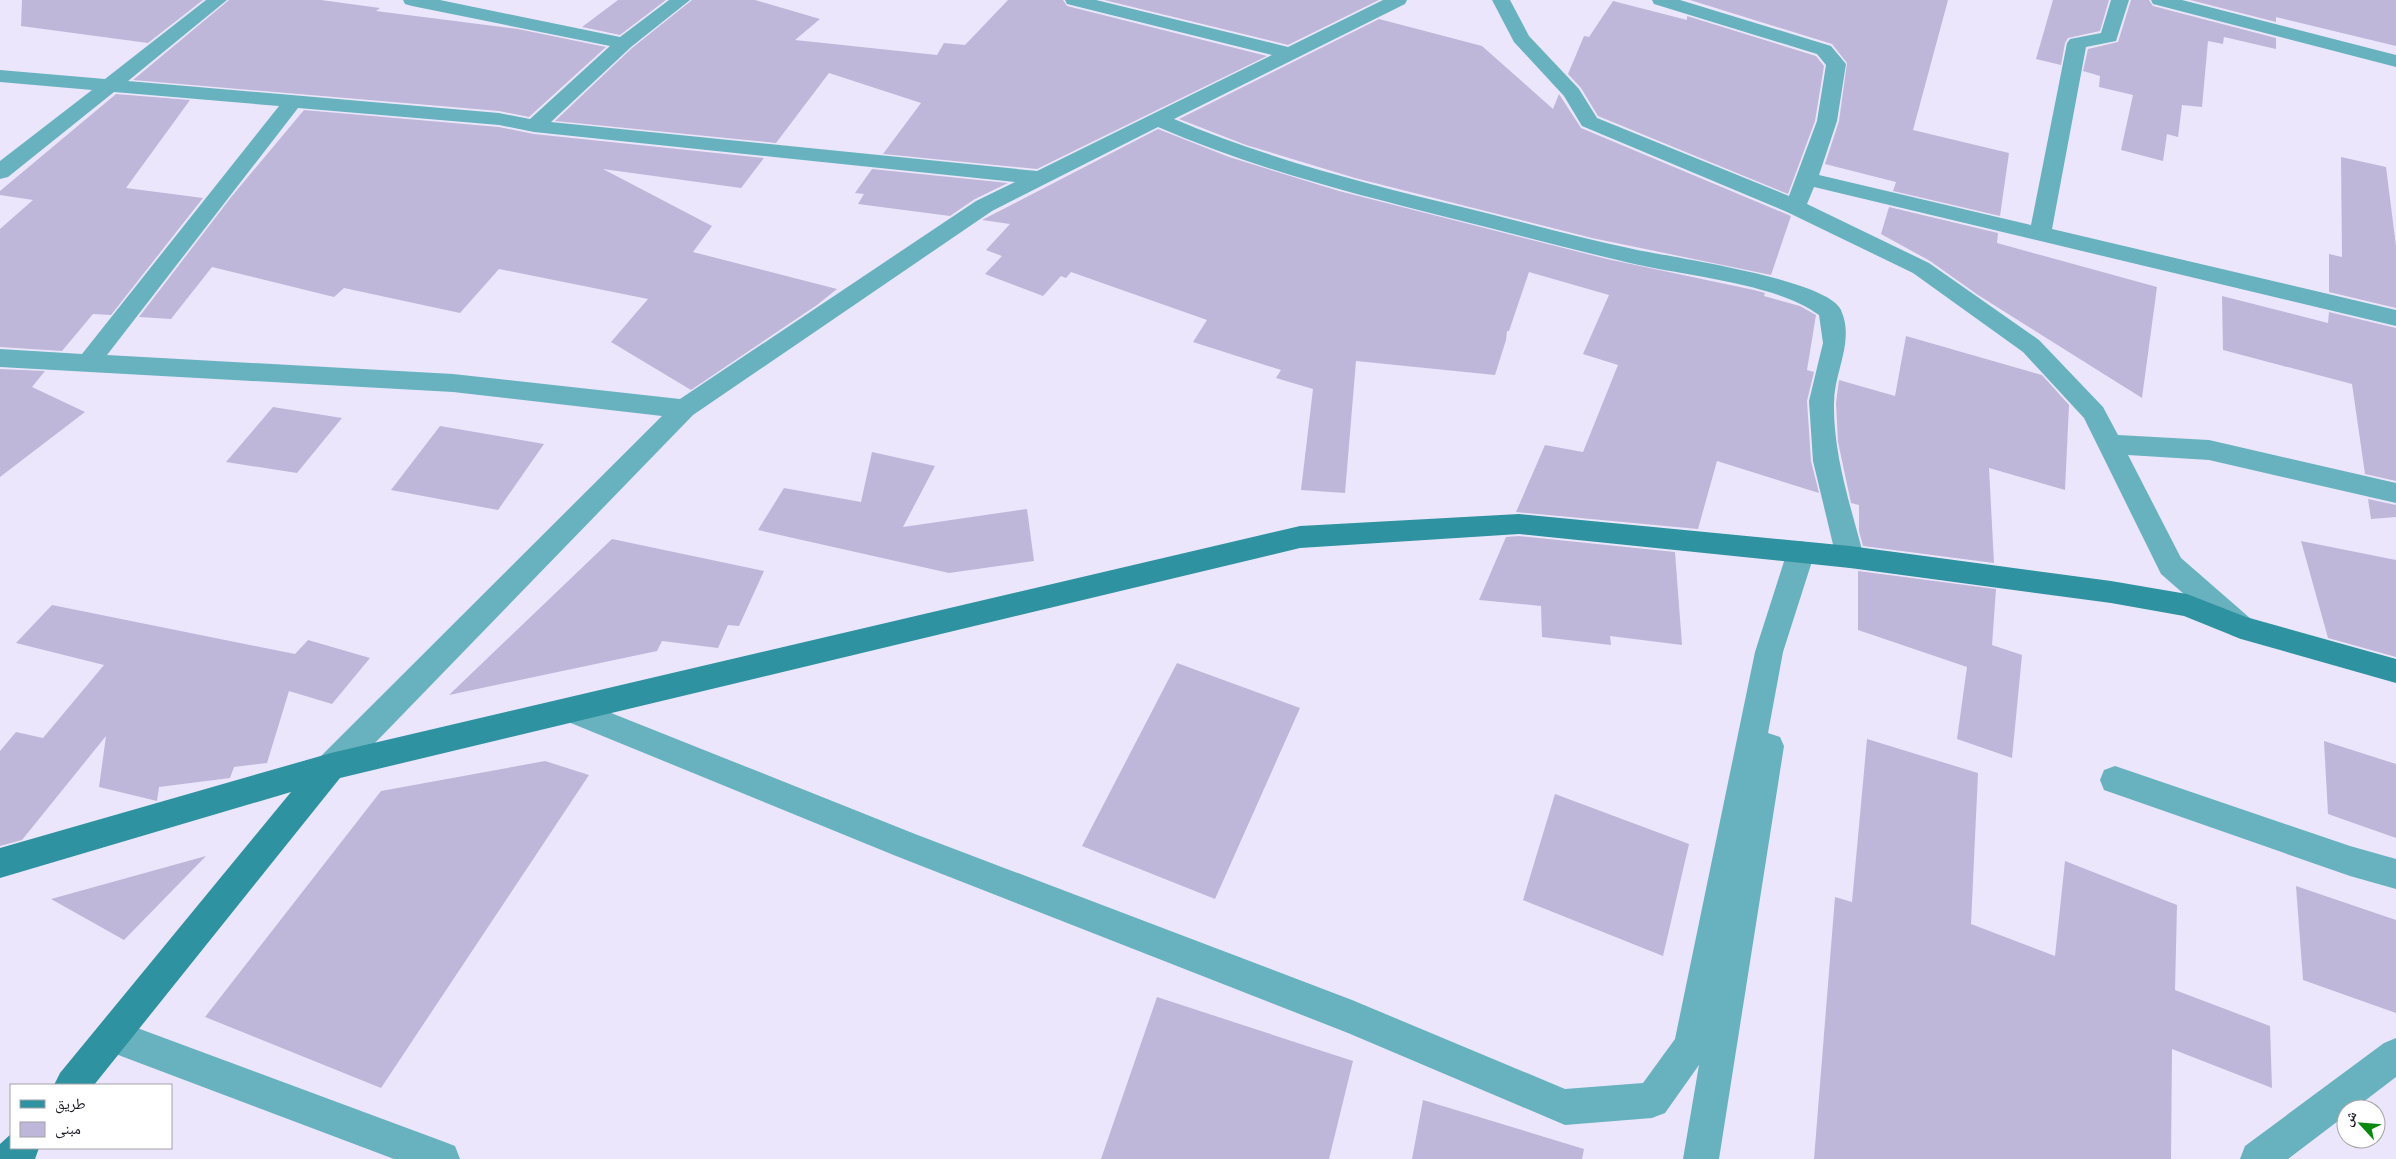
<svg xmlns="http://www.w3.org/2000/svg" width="2396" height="1159" font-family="Helvetica,'Noto Naskh Arabic',sans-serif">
<rect width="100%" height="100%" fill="#ebe6fc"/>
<path fill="#bfb7d9" d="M22,0h181l-55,43 -127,-17z
M229,0h92l59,8 -4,3 142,18 88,18 -77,70 -30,-6 -366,-31z
M618,0h48l-46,35 -38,-8z
M692,0h63l65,19 -25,21 142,15 7,-12 21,2 43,-45h55l4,6 200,50 -230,113 -154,-15 38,-51 -92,-30 -53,70 -221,-22 77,-73z
M1104,0h275l-91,45z
M1690,0h258l-35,130 96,23 -9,63 -107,-25 3,-9 -71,-18 14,-43 8,-58 -15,-19z
M2053,0h56l-9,31 -32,7 -3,5 -4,22 -25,-6z
M2131,0h18l4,6 123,32v11l-52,-12 -1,7 -15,-3 -6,66 -20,-2 -4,32 -11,-3 -4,27 -42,-11 12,-55 -34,-8 1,-11 -17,-5 5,-22 30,-7z
M2190,0h206v46l-120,-29v5z
M1613,1l74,19v-4l129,40 8,10 -9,55 -27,73 -190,-78 -17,-28 -13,-14 16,-38 5,1z
M1379,19l103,27 71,63 6,-15 22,34 210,88 -20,59 -179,-37 -237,-60 -109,-33 -67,-26z
M116,94l74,6 -64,88 77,10 -92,117 -18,-1 -31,37 -62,-4v-118l33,-29 -33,-5v-4z
M304,110l195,17 35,7 230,24 -23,30 -138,-19 109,57 -19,26 144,37 -20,16 -126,85 -80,-48 37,-43 -149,-30 -39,44 -116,-25 -10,9 -122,-30 -41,52 -32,-2 93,-121z
M1158,129l71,28 110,34 268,68 147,31 11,3 -1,3 36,10 16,9 -9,55 7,2 -7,29 4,60 8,32 -102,-32 -19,68 -182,-17 29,-67 38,7 35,-87 -35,-11 26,-59 -80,-23 -20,59h-2l-1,9 -11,35 -139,-14 -11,132 -44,-3 12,-101 -37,-11 5,-8 -88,-28 14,-22 -136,-48 -5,6 -5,-2 -18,20 -58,-22 17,-18 -16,-6 24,-26 -28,-4z
M2341,157l45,10 10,79v62l-67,-16v-38l13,3z
M872,169l136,14 -33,16 -25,17 -92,-12 6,-10 -9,-1z
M1889,207l109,26 -1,10 160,44 -15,111 -164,-103 -48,-34 -49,-27z
M2222,296l106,27 1,-11 67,16v153l-31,-7 -13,-90 -129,-34z
M1906,336l136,39 27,30 -4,85 -76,-22 5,95 -131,-17 -4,-15v-26l-8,-2 -13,-61 -2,-39 3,-23 56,16z
M0,369l45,2 -13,16 53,25 -85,65z
M273,407l69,11 -45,55 -71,-11z
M440,426l104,18 -46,66 -107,-20z
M872,452l63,14 -32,61 124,-18 7,52 -85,12 -191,-43 26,-42 77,14z
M2368,499l28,6v12l-25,2z
M1519,536l156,16 7,93 -72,-9 1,9 -69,-8 -1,-31 -62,-6 27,-63z
M612,539l152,32 -25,55 -11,-1 -10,23 -56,-7 -5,10 -208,44z
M2301,541l95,19v97l-68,-19z
M1858,571l138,18 -4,56 30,10 -10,103 -55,-19 10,-72 -109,-37z
M52,605l243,49 13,-14 62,18 -38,46 -43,-13 -22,72 -33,4 -4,11 -71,9 -2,14 -58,-14 7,-51 -84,104 -22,6v-95l16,-19 27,6 61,-73 -88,-22z
M1177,663l123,45 -85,191 -133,-53z
M1867,739l111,34 -7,151 84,32 10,-95 112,44 -2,85 95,36 2,62 -100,-39 -1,110h-357l21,-262 17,5z
M2324,741l72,23v74l-68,-24z
M545,761l44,14 -208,313 -176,-71 176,-226z
M1555,794l134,50 -26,112 -140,-56z
M206,856l-82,84 -73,-41z
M2296,886l100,34v93l-93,-33z
M1157,997l196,64 -24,98h-228z
M1423,1100l161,49 -2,10h-170z"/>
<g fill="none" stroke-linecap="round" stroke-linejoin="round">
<path fill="#68b2bf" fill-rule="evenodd" d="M2115,766l235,80 46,13v30l-46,-13 -246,-86 -4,-10 4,-10z
M113,1019l329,122 13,5 5,13h-66l-281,-106 -12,-5 -5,-12 5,-12z"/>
<path fill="#68b2bf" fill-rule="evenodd" d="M206,0h21l-99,81 371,32 31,6 80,-73 -198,-40 -7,-2 -2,-4h37l180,37 49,-37h21l-59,47 -80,75 486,49 235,-116 -205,-51 -2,-4h31l192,47 95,-47h24l-2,4 -231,115c94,40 193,65 292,89 56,14 111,29 167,41 36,8 194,30 208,61 14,32 -7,61 -7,93 -1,52 17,104 30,154l-4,8 -10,3 -10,-3 -4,-8 -23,-96 -4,-60 14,-58 -4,-28c-43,-32 -135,-39 -189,-52 -60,-14 -120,-30 -180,-45 -99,-25 -197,-50 -292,-91l-166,84 -299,204 -351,362 -11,4 -11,-4 -4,-10 4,-10 342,-341 -209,-24 -453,-25v-18l82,5 197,-248 -165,-14 -106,85 -8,2v-18l92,-71 -92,-8v-12l105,9zM298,108l201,17 35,7 481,50 -39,19 -296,198 -227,-25 -346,-19z
M1492,0h18l19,36 50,53 18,29 192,78 28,-75 9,-56 -9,-11 -163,-50 -2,-4h28l151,46 15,18 -9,57 -18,54 212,50 36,-182 3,-4 31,-6 10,-33h18l-13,41 -30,6 -34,182 344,81v16l-582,-139 -7,17 122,59 110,77 64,67 15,28 91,5 187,43v20l-187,-43 -81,-5 53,103 70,61 4,8 -4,8 -10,4 -10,-4 -70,-61 -77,-156 -61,-66 -110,-79 -126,-61 -205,-86 -18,-30 -50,-54z
M2151,0h31l214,55v12l-243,-63z
M1801,541l10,3 4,8 -32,100 -15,81 12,4 4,9 -65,413h-36l16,-94 -34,48 -13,5 -87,7 -217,-92 -452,-177 -335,-137 -5,-9 5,-9 10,-4 10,4 334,133 437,166 213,89 78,-6 32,-44 80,-387 32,-100 4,-8z
M2396,1038v39l-42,32h-8v6l-58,44h-48l5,-13 139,-103z"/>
<path fill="#2e92a1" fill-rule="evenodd" d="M1519,514l331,32 261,35 76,13 59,23 150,42v24l-155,-44 -57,-23 -73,-13 -261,-35 -331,-34 -219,14 -960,230 -246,307h-40l6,-12 231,-281 -291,86v-30l331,-95 969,-227z
M11,1134v14h28l-4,11h-35v-15z"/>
</g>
<rect x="10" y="1084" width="162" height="65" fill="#ffffff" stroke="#a4a3a7"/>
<rect x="20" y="1100" width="25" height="8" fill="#2e92a1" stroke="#a4a3a7"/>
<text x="55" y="1109" font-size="15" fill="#1b1824">طريق</text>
<rect x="20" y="1122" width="25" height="15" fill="#bfb7d9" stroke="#a4a3a7"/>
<text x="55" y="1134" font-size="15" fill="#1b1824">مبنى</text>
<g transform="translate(2361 1124) rotate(296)"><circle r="24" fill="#ffffff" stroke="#a4a3a7"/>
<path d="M0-4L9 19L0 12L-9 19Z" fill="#0a8911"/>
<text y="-8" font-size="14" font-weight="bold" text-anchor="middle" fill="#1b1824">ش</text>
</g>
</svg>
